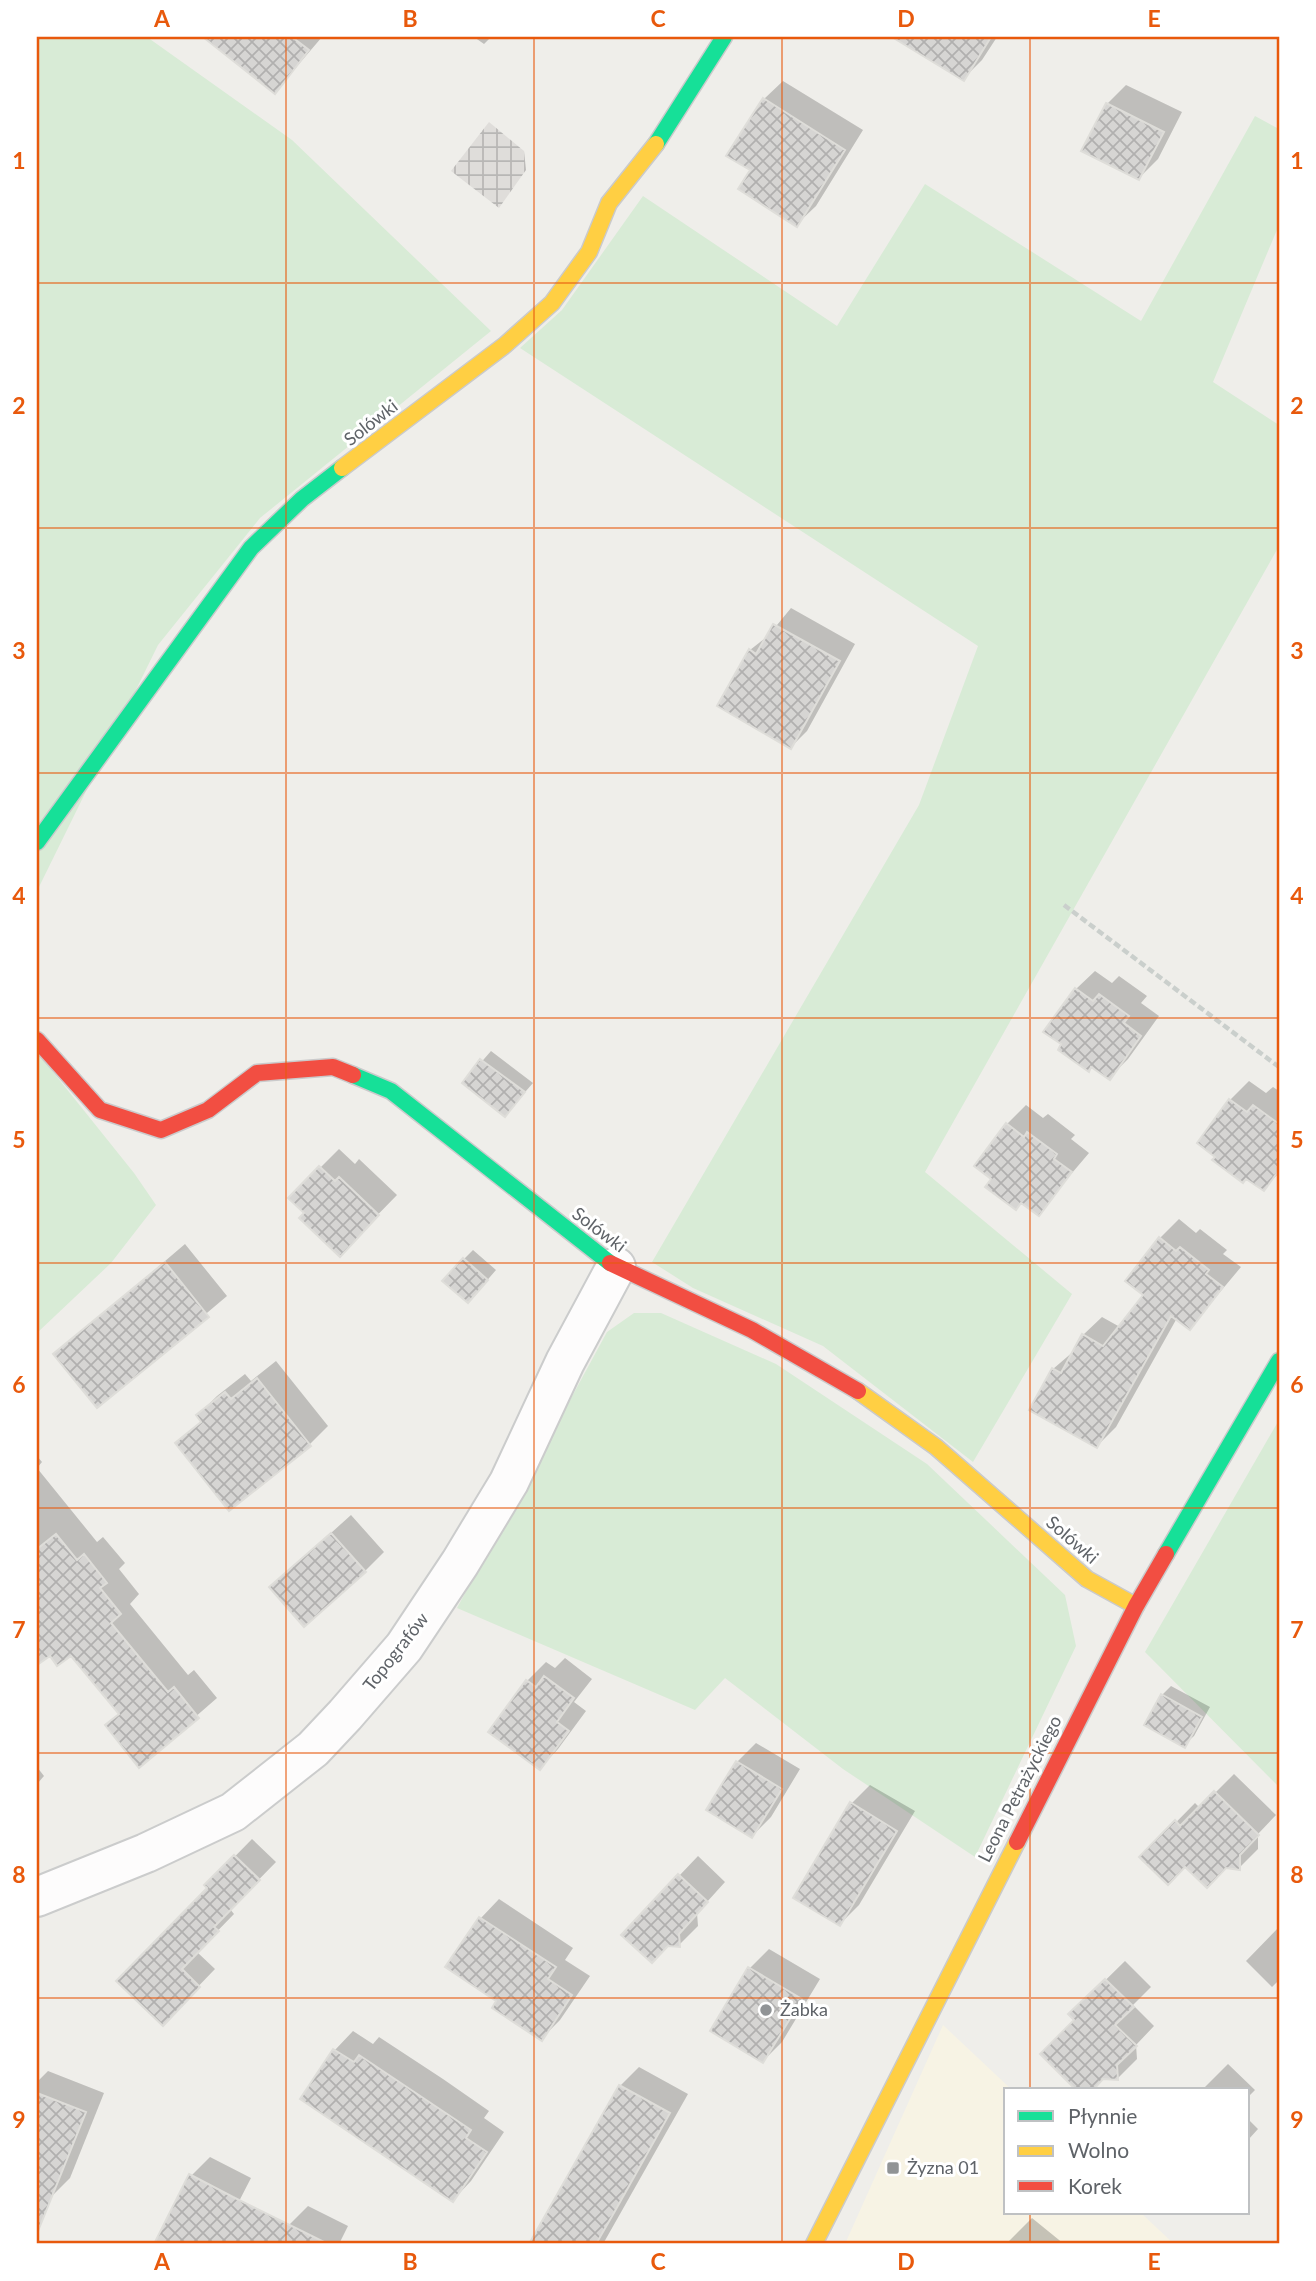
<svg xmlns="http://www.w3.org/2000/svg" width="1316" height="2281" font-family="Lato,sans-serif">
<defs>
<pattern id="industrial-grid" width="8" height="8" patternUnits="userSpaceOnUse" patternTransform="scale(1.75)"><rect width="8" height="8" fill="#dfddda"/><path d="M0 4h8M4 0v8" fill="none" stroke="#b8b7b5"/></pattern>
<pattern id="building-cross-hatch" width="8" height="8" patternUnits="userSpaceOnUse" patternTransform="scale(1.75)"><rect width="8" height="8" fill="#d6d5d3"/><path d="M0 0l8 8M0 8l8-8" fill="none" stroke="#b1b0af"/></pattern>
</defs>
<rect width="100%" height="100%" fill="#efeeea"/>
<path fill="#f7f3e4" d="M943,2025l69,65h-6v123h135l33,31h-329z"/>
<path fill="url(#industrial-grid)" d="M489,122l35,29 2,19 -27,38 -48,-37z"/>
<path fill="#d8ebd6" d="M37,37h110l145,103 199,191 -231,187 -102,127 -121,246z
M1255,116l24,13v96l-66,157 66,43v121l-354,626 147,122 -99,168 -150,-116 -130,-58 -41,-26 267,-457 59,-159 -458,-298 42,-38 81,-114 194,130 88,-142 216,137z
M37,1052l97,121 22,32 -45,58 -74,70z
M634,1313h27l115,51 151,100 138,131 11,51 -101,211 -132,-88 -118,-91 -30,32 -238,-102 150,-276z
M1279,1420v367l-134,-135z"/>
<path fill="#0003" d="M231,37h91l-47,55 -54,-43z
M474,37h17l-7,7z
M939,37h58l-15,23 -19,19 -37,-23z
M783,81l80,49 -47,76 -19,18 -45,-54 12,-71z
M1126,85l56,27 -24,47 -19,19 -32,-74z
M791,608l64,36 -48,87 -16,16 -41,-97 18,-14z
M1095,971l17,12 7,-7 28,20 -6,7 18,13 -31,43 -19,19 -17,-12 -3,4 -13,-81z
M491,1051l42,32 -28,32 -41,-33z
M1249,1081l17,12 7,-6 6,4v82l-16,16 -64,-46 31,-43z
M1026,1105l17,13 5,-4 27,21 -4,4 18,14 -51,60 -45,-34 14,-55z
M339,1149l16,15 4,-5 38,36 -39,40 -52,-22 -16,-15z
M1179,1219l17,14 4,-4 27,21 -4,4 18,13 -51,61 -13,-10 -61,109 -19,19 -44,-77 21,-18 9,-16 19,-18 18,10 25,-32 15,-57z
M185,1244l42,52 -129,109 -43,-50z
M473,1250l23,20 -19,22 -13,-33z
M276,1361l52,65 -19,19 -131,-2 24,-23 -4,-5 19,-19 28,-22 6,7z
M37,1456l5,6 -5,6z
M37,1468l60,74 6,-5 22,26 -6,6 20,25 -9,10 58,71 6,-5 23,28 -77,67 -20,-52 -49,-60 -25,4 -9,-12z
M351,1515l33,37 -19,19 -94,16z
M565,1658l27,21 -18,23 12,9 -28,38 -18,19 -13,-87 19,-19 9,6z
M1171,1686l39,21 -16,29 -10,9 -22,-50z
M756,1743l44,26 -29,48 -19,19 -15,-74z
M37,1767l7,9 -7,8z
M1234,1774l42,41 -18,19v15l-19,19 -53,-3 -44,-8 53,-54 5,5z
M870,1785l45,26 -56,94 -19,19 11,-120z
M252,1839l24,23 -46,47 4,5 -37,38 18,17 -52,54 46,-135 -2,-3z
M698,1856l27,26 -28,31 1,13 -19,19 -56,-10z
M499,1899l74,49 -8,12 25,16 -30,44 -19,19 -42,-38 -51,-34 33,-49z
M1279,1927v53l-7,7 -26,-26z
M769,1949l51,30 -38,63 -19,19 -51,-30 38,-63z
M1125,1961l26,26 -18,18 21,21 -18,19 1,14 -19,19h-15l-12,12h-13l-36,-36 35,-34 -6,-6z
M353,2031l20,13 6,-7 64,42 46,32 -5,7 20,14 -33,49 -18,19 -118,-150z
M1228,2064l27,26 -7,7v-7h-46z
M639,2067l49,27 -85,150h-72l89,-158z
M48,2071l56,22 -34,85 -19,19 -14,22v-137z
M1248,2119l10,10 -10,11z
M210,2157l41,21 -34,66h-61l35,-68z
M308,2206l40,20 -9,18h-60l10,-19z
M1032,2218l32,26h-58z"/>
<path fill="url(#building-cross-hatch)" stroke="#deddd9" stroke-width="2" d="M203,37h89l17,13 -34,44z
M892,37h99l-27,44z
M763,98l82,52 -48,77 -59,-38 12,-19 -24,-14z
M1106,103l58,29 -25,48 -58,-29z
M773,624l67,37 -49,88 -74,-43 32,-57 7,5z
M1075,988l18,13 6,-7 30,22 -5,7 17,13 -31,44 -19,-13 -2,5 -31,-22 3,-6 -18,-12z
M480,1059l45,33 -20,25 -43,-34z
M1229,1099l18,13 6,-7 26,19v46l-15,21 -18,-12 -3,4 -31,-23 3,-3 -18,-14z
M1006,1123l18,14 3,-5 30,22 -3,5 18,13 -33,44 -18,-13 -5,7 -31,-23 6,-8 -17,-13z
M319,1166l16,15 4,-4 40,38 -39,42 -41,-39 5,-5 -16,-15z
M1159,1237l17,14 4,-4 29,23 -3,4 17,13 -33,43 -19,-14 -74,132 -68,-38 23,-42 9,5 21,-39 21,12 40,-51 -18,-14z
M463,1258l25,22 -20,23 -26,-22z
M165,1262l44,55 -112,91 -44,-54z
M257,1378l54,68 -82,65 -54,-68 26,-21 -5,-7 29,-23 6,7z
M331,1533l35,39 -62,55 -35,-40z
M56,1534l21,26 7,-6 23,29 -7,5 21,26 -10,9 57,69 6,-5 25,31 -60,50 -34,-43 14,-11 -48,-58 -14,10 -7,-10 -13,9v-116z
M544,1676l30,22 -17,24 12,9 -29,39 -52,-38 38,-52 10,7z
M1161,1694l41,23 -17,31 -41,-23z
M736,1761l46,28 -30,49 -46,-28z
M1214,1791l45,44 -19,20v15l-14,-2 -19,20 -22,-21 -17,18 -29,-28 36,-37 5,6z
M850,1802l47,29 -57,95 -47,-28z
M234,1855l26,25 -46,47 5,4 -37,38 18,18 -37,39 -47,-45 91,-93 -3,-3z
M678,1874l30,28 -29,32 1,13 -12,-1 -16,17 -31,-28z
M479,1917l77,50 -8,12 24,16 -30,46 -50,-33 4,-7 -51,-34z
M748,1967l54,32 -39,64 -53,-32z
M1105,1979l29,28 -19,18 22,21 -20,19 1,15 -15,-1 -10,11h-17l-36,-36 34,-34 -6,-6z
M333,2049l21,13 5,-7 112,75 -5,8 21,14 -34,50 -153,-103z
M619,2085l51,28 -55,98 -19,33h-67z
M37,2093l49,19 -48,119h-1z
M189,2174l44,23 95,47h-174z"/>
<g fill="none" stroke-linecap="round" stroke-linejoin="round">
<g stroke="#cbcccc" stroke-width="42">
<path id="street" d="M37,1897l109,-44 87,-41 80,-63 32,-34 59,-68 56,-84 49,-81 56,-120 51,-95"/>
</g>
<g stroke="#cacacb" stroke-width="19">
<path id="fast" d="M656,144l68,-107
M37,842l214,-294 51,-49 40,-31
M353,1075l38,16 219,172
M1166,1554l113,-193"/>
</g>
<g stroke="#cacacb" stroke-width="19">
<path id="slow" d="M342,468l163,-123 47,-42 37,-51 20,-49 47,-59
M858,1391l78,56 151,132 49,27
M814,2244l203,-402"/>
</g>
<g stroke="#cacacb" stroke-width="19">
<path id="jam" d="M37,1040l63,70 61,20 47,-20 49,-37 76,-6 20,8
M610,1263l142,67 106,61
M1017,1842l119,-236 30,-52"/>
</g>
<path stroke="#cacfcc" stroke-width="4.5" stroke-dasharray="7 3.5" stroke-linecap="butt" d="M1064,905l215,162"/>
<use href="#street" stroke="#fdfcfc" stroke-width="38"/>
<use href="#fast" stroke="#16e098" stroke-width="16"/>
<use href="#slow" stroke="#ffcf43" stroke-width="16"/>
<use href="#jam" stroke="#f24e42" stroke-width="16"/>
</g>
<path fill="none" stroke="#e8590c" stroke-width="2" stroke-opacity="0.55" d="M286,37v2207M534,37v2207M782,37v2207M1030,37v2053M37,283h1242M37,528h1242M37,773h1242M37,1018h1242M37,1263h1242M37,1508h1242M37,1753h1242M37,1998h1242M1030,2213v31"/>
<g fill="#919496" stroke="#fff" stroke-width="2.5">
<circle cx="766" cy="2010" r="7"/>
<rect x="886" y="2161" width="14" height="14" rx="3.5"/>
</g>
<g text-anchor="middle" stroke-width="6" stroke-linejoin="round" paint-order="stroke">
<g font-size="18" fill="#5f6368" stroke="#fff">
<text transform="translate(371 423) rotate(-38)" y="6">Solówki</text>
<text transform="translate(599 1230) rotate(37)" y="6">Solówki</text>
<text transform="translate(1072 1540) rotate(41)" y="6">Solówki</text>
<text transform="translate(396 1652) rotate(-52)" y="6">Topografów</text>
<text transform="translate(1020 1789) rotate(-63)" y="6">Leona Petrażyckiego</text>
</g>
<g font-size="18" fill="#5f6368" stroke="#fff" text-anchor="start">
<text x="780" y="2016">Żabka</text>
<text x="907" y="2174">Żyzna 01</text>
</g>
</g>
<rect width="1316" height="2281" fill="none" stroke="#ffffff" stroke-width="77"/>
<rect x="1004" y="2088" width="245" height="126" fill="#ffffff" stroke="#bfc1c3" stroke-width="2"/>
<rect x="1018" y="2111" width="35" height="10" fill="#16e098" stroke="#bfc1c3" stroke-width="2"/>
<text x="1068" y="2124" font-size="21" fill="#5f6368">Płynnie</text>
<rect x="1018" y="2146" width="35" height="10" fill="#ffcf43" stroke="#bfc1c3" stroke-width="2"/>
<text x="1068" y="2158" font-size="21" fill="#5f6368">Wolno</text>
<rect x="1018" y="2181" width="35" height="10" fill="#f24e42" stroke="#bfc1c3" stroke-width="2"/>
<text x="1068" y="2194" font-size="21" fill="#5f6368">Korek</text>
<rect x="38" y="38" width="1240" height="2204" fill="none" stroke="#e8590c" stroke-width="2.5"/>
<g font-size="23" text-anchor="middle" font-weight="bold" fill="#e8590c">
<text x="162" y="27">A</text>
<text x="410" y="27">B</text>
<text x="658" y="27">C</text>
<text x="906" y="27">D</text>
<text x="1154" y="27">E</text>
<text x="19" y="169">1</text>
<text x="1297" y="169">1</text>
<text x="19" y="414">2</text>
<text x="1297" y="414">2</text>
<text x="19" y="659">3</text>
<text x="1297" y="659">3</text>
<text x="19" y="904">4</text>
<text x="1297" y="904">4</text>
<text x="19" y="1148">5</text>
<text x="1297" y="1148">5</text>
<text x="19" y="1393">6</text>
<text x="1297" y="1393">6</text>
<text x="19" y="1638">7</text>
<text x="1297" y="1638">7</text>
<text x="19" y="1883">8</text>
<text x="1297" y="1883">8</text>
<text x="19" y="2128">9</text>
<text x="1297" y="2128">9</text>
<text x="162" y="2270">A</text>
<text x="410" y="2270">B</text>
<text x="658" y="2270">C</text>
<text x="906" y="2270">D</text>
<text x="1154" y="2270">E</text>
</g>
</svg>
